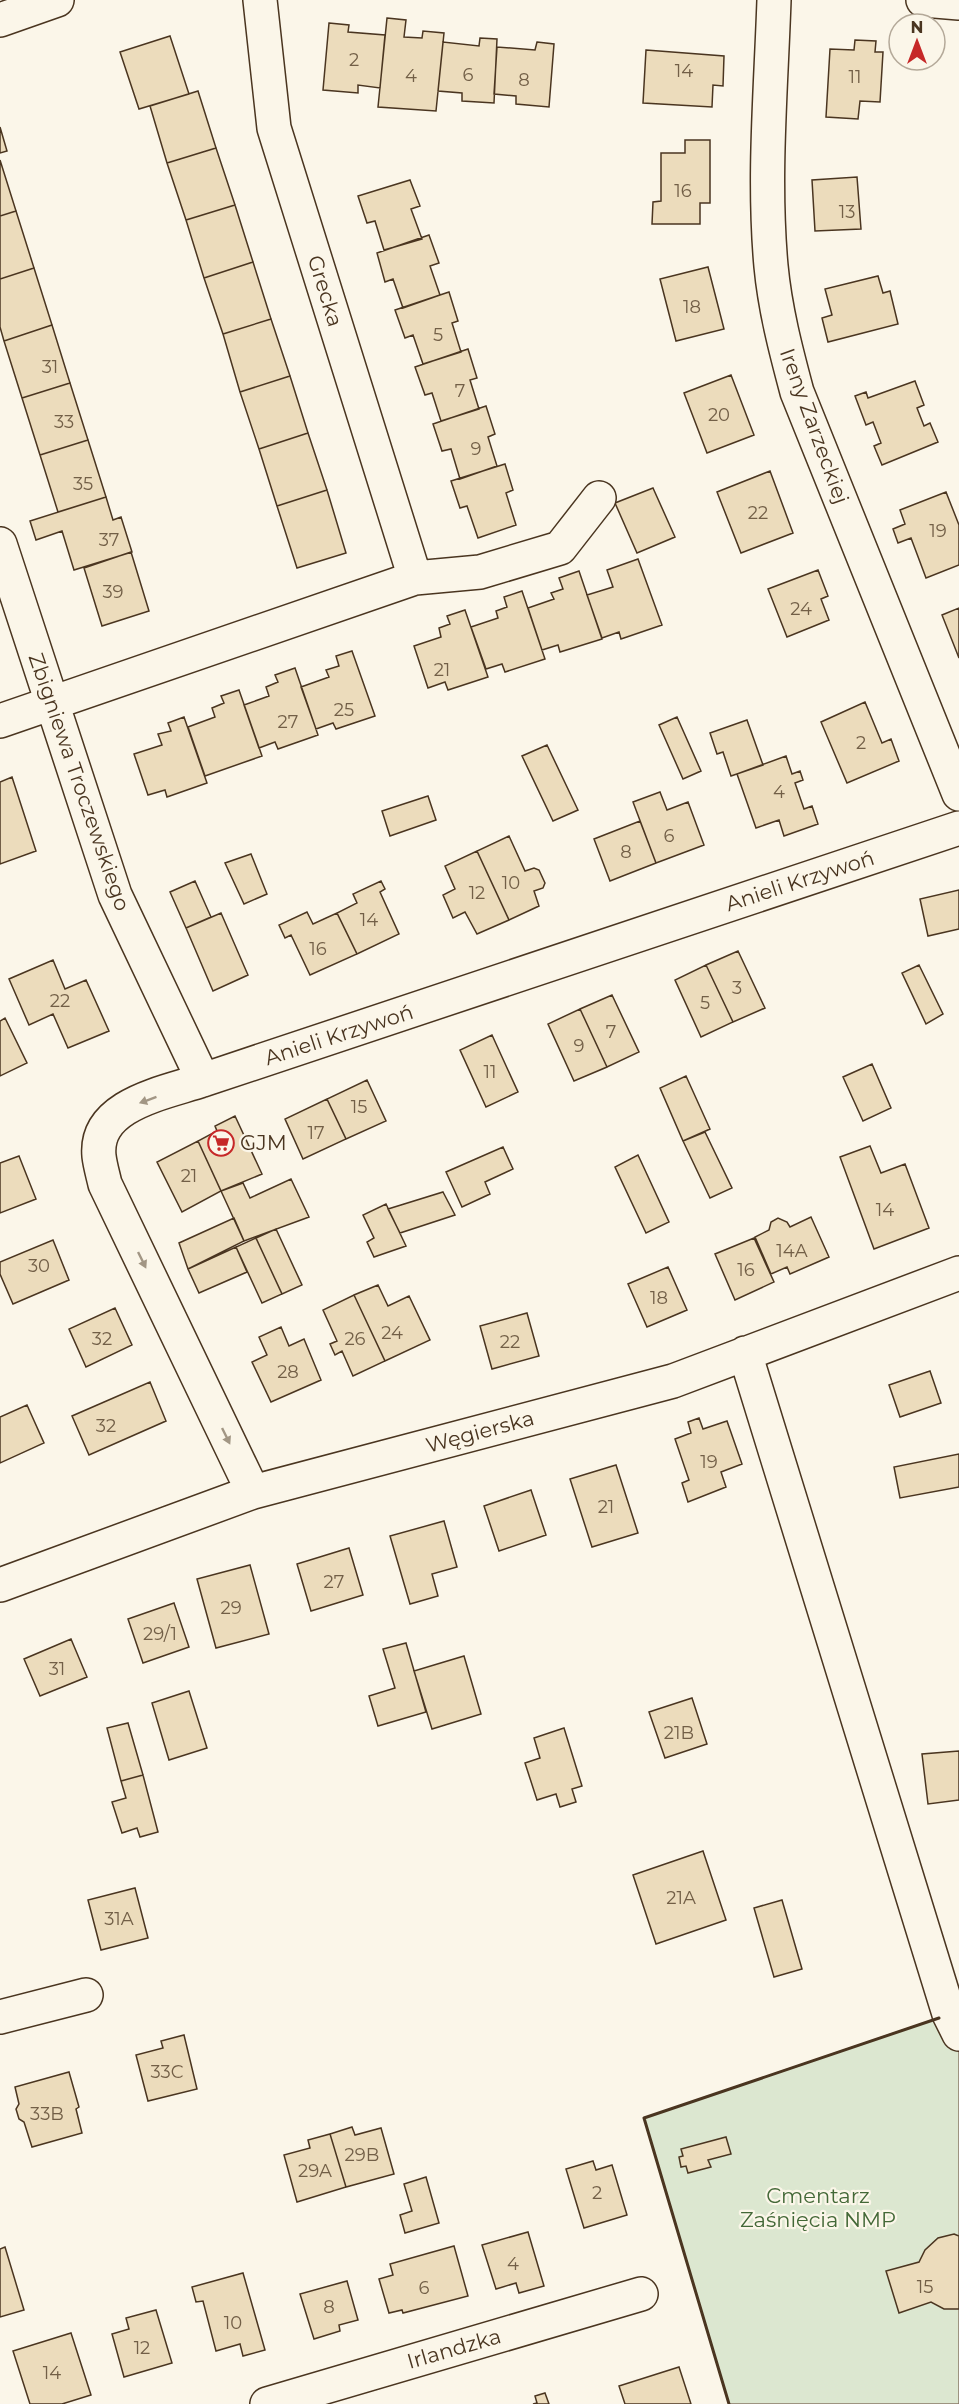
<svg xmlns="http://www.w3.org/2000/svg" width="959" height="2404" font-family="Montserrat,sans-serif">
<rect width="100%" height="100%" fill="#fbf6e9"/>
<path fill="#dce7d0" stroke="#887966" stroke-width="1.5" d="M959,2011v393h-230l-85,-286z"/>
<path fill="#ecdcbc" stroke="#4a3520" stroke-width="1.5" d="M387,18l19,2 -2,17 18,1 1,-7 21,2 -8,78 -58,-4z
M329,23l20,2 -1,7 37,3 -5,53 -22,-3v8l-35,-3z
M170,36l19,58 -50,15 -19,-57z
M480,38l17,1 -3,64 -32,-2v-8l-24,-2 5,-49 36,4z
M855,40l21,1 -1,11h8l-3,50 -20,-1 -2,18 -32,-2 4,-68 24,1z
M537,42l17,2 -5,63 -33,-3v-8l-22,-2 3,-47 38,3z
M646,50l78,6 -1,30 -10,-1 -1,22 -69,-4z
M198,91l18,57 -49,15 -17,-57z
M0,127l7,24 -7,2z
M685,140h25v63h-10v21h-48l1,-22 8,-1v-48h24z
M216,148l19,57 -49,15 -19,-57z
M0,160l16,51 -16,5z
M857,177l4,52 -46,2 -3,-51z
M410,180l10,26 -9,3 11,30 -38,11 -9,-29 -8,2 -9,-27z
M235,205l18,57 -49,16 -18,-58z
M16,211l18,57 -34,11v-63z
M429,235l10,28 -9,3 10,29 -37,13 -10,-29 -8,3 -8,-29z
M253,262l18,57 -48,15 -19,-56z
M708,267l16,62 -48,12 -16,-62z
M34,268l18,57 -48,16 -4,-14v-48z
M878,276l5,17 7,-2 8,33 -70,18 -6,-24 10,-3 -7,-26z
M449,292l9,29 -6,2 9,29 -38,12 -10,-29 -8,3 -10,-28z
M271,319l19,57 -50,16 -17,-58z
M52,325l18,58 -48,15 -18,-57z
M468,349l9,29 -7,2 9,29 -38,12 -9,-28 -7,2 -10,-28z
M731,375l23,60 -47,18 -23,-60z
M290,376l18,57 -49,16 -19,-57z
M915,381l9,24 -7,3 7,18 6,-3 8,19 -56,23 -8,-19 7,-3 -8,-21 -7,3 -11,-29 11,-4 2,6z
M70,383l18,57 -48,15 -18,-57z
M486,406l9,28 -7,3 9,29 -37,13 -9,-30 -9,2 -9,-27z
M308,433l19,57 -50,16 -18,-57z
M88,440l18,57 -48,15 -18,-57z
M505,464l8,26 -7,3 10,32 -38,13 -11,-32 -7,2 -9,-27z
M770,471l23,62 -52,20 -24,-61z
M653,488l22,49 -38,16 -22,-50z
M327,490l19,63 -49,15 -20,-62z
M946,492l13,33v40l-33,13 -15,-40 -13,5 -5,-14 12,-5 -5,-14z
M106,497l7,23 8,-3 11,35 -58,18 -12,-39 -26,9 -6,-19z
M131,552l18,59 -47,15 -18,-58z
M638,559l24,66 -41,14 -2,-7 -17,6 -15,-43 26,-8 -6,-17z
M818,570l10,26 -7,3 8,21 -42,17 -19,-48z
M579,571l23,68 -42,13 -2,-7 -16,5 -14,-42 26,-9 -3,-6 12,-4 -4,-11z
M522,591l23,68 -40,13 -3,-8 -16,5 -15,-42 27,-9 -2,-7 11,-4 -3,-10z
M959,608v50l-17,-43z
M465,610l23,67 -40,13 -3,-8 -17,6 -14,-42 27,-9 -2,-9 11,-4 -3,-8z
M352,651l23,65 -39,13 -3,-6 -17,6 -15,-42 28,-10 -3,-7 13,-4 -3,-10z
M295,668l23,67 -40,14 -3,-7 -16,6 -15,-43 25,-9 -3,-9 12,-5 -3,-7z
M239,690l23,66 -57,20 -17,-49 27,-10 -3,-9 12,-5 -3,-7z
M865,702l17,41 9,-4 8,22 -52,22 -26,-61z
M184,717l23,66 -40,14 -2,-7 -17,5 -14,-41 28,-9 -4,-11 13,-3 -3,-8z
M677,717l24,54 -18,8 -24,-54z
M747,720l16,45 -32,11 -8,-24 -6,2 -7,-21z
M547,745l31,65 -25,11 -31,-65z
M786,756l6,18 8,-3 3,9 -8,3 9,26 8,-3 6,18 -34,12 -5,-16 -23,8 -19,-54z
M12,777l24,74 -36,13v-82z
M660,792l7,18 21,-8 16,43 -48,18 -23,-61z
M428,796l8,24 -46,16 -8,-25z
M640,821l16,42 -46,18 -16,-42z
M509,836l16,35 9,-3 5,2 6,13 -2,5 -9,3 5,15 -30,14 -32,-69z
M477,851l32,69 -32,14 -12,-22 -12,6 -10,-23 12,-6 -10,-23z
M251,854l16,40 -23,10 -19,-41z
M195,881l16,36 -25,11 -16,-36z
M381,881l4,8 -5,3 19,42 -42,20 -20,-41 20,-10 -4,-9z
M959,890v39l-31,7 -8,-37z
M307,912l6,12 24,-11 20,41 -47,21 -19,-40 -6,3 -6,-13z
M221,913l27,62 -35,16 -27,-63z
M738,951l27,57 -32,14 -27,-57z
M53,960l12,29 21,-9 23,51 -41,17 -15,-34 -24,11 -20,-46z
M706,965l27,57 -32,15 -26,-57z
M919,965l24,49 -17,10 -24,-51z
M612,995l27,57 -32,15 -27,-58z
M580,1009l27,58 -33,14 -26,-57z
M5,1018l22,45 -27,13v-55z
M492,1035l26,57 -32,15 -26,-57z
M872,1064l19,44 -28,13 -20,-44z
M686,1076l24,53 -27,12 -23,-53z
M367,1080l19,41 -40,18 -19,-40z
M327,1099l19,40 -43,20 -18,-40z
M235,1116l27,58 -41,17 -23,-50 19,-10 -2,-5z
M705,1132l27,56 -22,10 -27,-57z
M198,1141l23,50 -39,21 -25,-50z
M870,1146l11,27 24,-9 24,64 -55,21 -34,-92z
M503,1147l10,22 -28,13 5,12 -28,13 -16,-35z
M638,1155l31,67 -23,11 -31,-66z
M19,1156l17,43 -36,14v-50z
M291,1179l18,38 -65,24 -23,-50 22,-8 7,15z
M443,1192l12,23 -55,18 -12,-24z
M386,1204l20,42 -32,11 -7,-15 7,-4 -11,-23z
M811,1217l18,40 -39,17 -3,-7 -16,7 -16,-37 14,-7 2,-8 7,-4 9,4 3,5z
M234,1218l10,23 -56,28 -9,-26z
M276,1229l26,56 -20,9 -26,-56z
M256,1238l26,56 -20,9 -26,-56z
M754,1238l20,44 -39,18 -20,-46z
M53,1240l16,40 -56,24 -13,-30v-12z
M236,1247l11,25 -48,21 -11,-24z
M668,1267l19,43 -40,17 -19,-43z
M378,1285l10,21 21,-10 21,44 -45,21 -31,-66z
M354,1295l31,66 -32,15 -11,-25 -7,4 -5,-11 7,-3 -14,-31z
M115,1308l17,37 -46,22 -17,-38z
M527,1313l12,43 -47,13 -12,-43z
M281,1327l8,19 15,-7 17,41 -50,22 -19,-40 15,-7 -8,-18z
M930,1371l11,32 -41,14 -11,-32z
M150,1382l16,39 -77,34 -17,-39z
M27,1405l17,38 -44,20v-46z
M699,1418l4,11 24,-8 15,43 -21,8 5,15 -38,15 -6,-19 7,-3 -14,-41 16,-6 -3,-11z
M959,1454v33l-59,11 -6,-31z
M616,1465l22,68 -46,14 -22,-68z
M531,1490l15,45 -47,16 -15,-45z
M444,1521l13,46 -25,7 6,22 -28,8 -20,-68z
M349,1548l14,47 -52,16 -14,-47z
M250,1565l19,69 -53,14 -19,-69z
M174,1603l15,44 -46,16 -15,-44z
M71,1639l16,38 -47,19 -16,-37z
M406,1643l20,69 -48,14 -9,-30 26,-8 -12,-39z
M464,1656l17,58 -49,15 -18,-58z
M189,1691l18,57 -38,12 -17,-57z
M692,1698l15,46 -42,14 -16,-46z
M128,1723l15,52 -22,6 -14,-53z
M564,1728l18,58 -10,3 4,13 -16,5 -4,-13 -19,6 -12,-37 15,-5 -6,-20z
M959,1751v49l-31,4 -6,-50z
M143,1775l15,57 -18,5 -3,-9 -15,5 -10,-31 14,-4 -5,-17z
M703,1851l23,69 -70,24 -23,-69z
M135,1888l13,50 -47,12 -13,-50z
M782,1900l20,69 -28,8 -20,-69z
M184,2035l13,54 -49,12 -12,-46 27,-7 -2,-7z
M69,2072l10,35 -3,2 6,24 -50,14 -8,-25 -5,-3 -3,-10 3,-5 -4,-17z
M352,2127l3,8 26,-7 13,46 -48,13 -16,-53z
M330,2134l16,53 -49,15 -13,-47 26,-7 -2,-8z
M726,2137l5,17 -23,6 3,7 -23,6 -2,-7 -5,1 -2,-10 4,-1 -2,-7z
M593,2161l3,9 16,-5 15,50 -43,13 -18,-59z
M426,2177l13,46 -34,10 -5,-18 12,-4 -8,-27z
M528,2232l16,54 -25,7 -3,-10 -20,6 -14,-44z
M954,2234l5,2v73h-15l-13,-7 -32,11 -13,-42 33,-9 6,-12 13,-12z
M454,2246l14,50 -65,17 -1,-3 -13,3 -10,-34 14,-4 -3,-11z
M5,2247l19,63 -24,7v-68z
M243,2273l22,77 -22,6 -3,-12 -24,7 -13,-50 -7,1 -4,-15z
M347,2281l11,39 -19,5 1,6 -26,8 -14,-45z
M156,2310l16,53 -48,14 -12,-43 17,-5 -3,-11z
M71,2333l20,62 -29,9h-32l-17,-53z
M679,2367l12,37h-66l-6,-18z
M545,2393l4,11h-16l4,-1 -2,-7z"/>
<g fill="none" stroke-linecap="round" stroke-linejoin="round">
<g stroke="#4a3520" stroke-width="36">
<path id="minor" d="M774,0c-3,89 -11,178 -3,266 4,43 15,85 26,126l162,402
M923,0l36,3
M0,20l57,-20
M0,544l115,351 88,185
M415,578l65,-6 80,-24 39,-50
M0,721l415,-143 -141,-450 -14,-128
M745,1353l204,661 10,20
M253,1492l-148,-308c-2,-9 -5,-19 -6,-28 -5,-52 66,-63 104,-76l756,-252
M0,1585l253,-93 420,-111 286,-108
M0,2017l86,-22
M267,2404l374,-110"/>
</g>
<use href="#minor" stroke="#fbf6e9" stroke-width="33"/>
<path stroke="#4a3520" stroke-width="3" d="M729,2404l-85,-286 295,-100"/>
</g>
<defs><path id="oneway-solid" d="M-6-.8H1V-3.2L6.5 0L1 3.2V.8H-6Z" transform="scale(1.5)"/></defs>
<g fill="#a29684">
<use href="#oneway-solid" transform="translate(148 1100) rotate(160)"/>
<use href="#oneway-solid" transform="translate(142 1260) rotate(64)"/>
<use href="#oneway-solid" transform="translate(226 1436) rotate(64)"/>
</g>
<defs>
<g id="supermarket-ring" transform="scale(1.35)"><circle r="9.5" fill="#fbf6e9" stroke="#c62828" stroke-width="1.5"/><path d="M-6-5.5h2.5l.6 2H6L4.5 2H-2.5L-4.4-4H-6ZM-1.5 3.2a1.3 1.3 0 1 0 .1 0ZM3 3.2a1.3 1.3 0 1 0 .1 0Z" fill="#c62828"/></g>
</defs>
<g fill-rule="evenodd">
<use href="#supermarket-ring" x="221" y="1143"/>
</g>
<g text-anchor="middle" stroke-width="4.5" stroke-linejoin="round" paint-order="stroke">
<g font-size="18" fill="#725f47">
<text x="354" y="66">2</text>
<text x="684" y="77">14</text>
<text x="468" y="81">6</text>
<text x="411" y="82">4</text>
<text x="855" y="83">11</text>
<text x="524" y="86">8</text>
<text x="683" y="197">16</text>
<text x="847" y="218">13</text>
<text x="692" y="313">18</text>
<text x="438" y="341">5</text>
<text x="50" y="373">31</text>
<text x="460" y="397">7</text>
<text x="719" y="421">20</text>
<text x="64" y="428">33</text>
<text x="476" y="455">9</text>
<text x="83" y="490">35</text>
<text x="758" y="519">22</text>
<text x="938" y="537">19</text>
<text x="109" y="546">37</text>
<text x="113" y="598">39</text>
<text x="801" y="615">24</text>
<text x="442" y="676">21</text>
<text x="344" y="716">25</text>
<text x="288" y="728">27</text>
<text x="861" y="749">2</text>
<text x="779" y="798">4</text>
<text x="669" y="842">6</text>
<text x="626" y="858">8</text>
<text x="511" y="889">10</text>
<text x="477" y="899">12</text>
<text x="369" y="926">14</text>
<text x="318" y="955">16</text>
<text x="737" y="994">3</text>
<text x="60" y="1007">22</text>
<text x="705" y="1009">5</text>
<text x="611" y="1038">7</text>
<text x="579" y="1052">9</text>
<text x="490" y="1078">11</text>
<text x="359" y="1113">15</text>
<text x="316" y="1139">17</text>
<text x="189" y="1182">21</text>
<text x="885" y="1216">14</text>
<text x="792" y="1257">14A</text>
<text x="39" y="1272">30</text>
<text x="746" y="1276">16</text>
<text x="659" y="1304">18</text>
<text x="392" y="1339">24</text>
<text x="102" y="1345">32</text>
<text x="355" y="1345">26</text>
<text x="510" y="1348">22</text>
<text x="288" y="1378">28</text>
<text x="106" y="1432">32</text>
<text x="709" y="1468">19</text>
<text x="606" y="1513">21</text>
<text x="334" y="1588">27</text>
<text x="231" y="1614">29</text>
<text x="160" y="1640">29/1</text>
<text x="57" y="1675">31</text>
<text x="679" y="1739">21B</text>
<text x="681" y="1904">21A</text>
<text x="119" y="1925">31A</text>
<text x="167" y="2078">33C</text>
<text x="47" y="2120">33B</text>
<text x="362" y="2161">29B</text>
<text x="315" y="2177">29A</text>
<text x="597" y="2199">2</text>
<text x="513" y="2270">4</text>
<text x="925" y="2293">15</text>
<text x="424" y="2294">6</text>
<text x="329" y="2313">8</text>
<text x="233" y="2329">10</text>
<text x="142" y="2354">12</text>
<text x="52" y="2379">14</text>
</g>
<g font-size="21" fill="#4a3520" stroke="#fbf6e9">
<text transform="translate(325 291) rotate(73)" y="7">Grecka</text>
<text transform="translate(814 426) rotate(70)" y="7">Ireny Zarzeckiej</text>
<text transform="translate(79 782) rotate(71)" y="7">Zbigniewa Troczewskiego</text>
<text transform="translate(800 881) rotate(-18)" y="7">Anieli Krzywoń</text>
<text transform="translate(339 1035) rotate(-18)" y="7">Anieli Krzywoń</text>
<text transform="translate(480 1432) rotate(-15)" y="7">Węgierska</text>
<text transform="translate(454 2349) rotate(-16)" y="7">Irlandzka</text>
</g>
<g font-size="21" fill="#4a3520" stroke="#fbf6e9" text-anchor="start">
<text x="240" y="1150">GJM</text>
</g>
<g font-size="21" fill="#436837" stroke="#fbf6e9">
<text x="818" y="2203">Cmentarz<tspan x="818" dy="24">Zaśnięcia NMP</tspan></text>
</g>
</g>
<g transform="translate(917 42)"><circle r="28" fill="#fbf6e9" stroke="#b4a999" stroke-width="1.5"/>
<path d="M0-4.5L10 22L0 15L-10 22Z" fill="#c62828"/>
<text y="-9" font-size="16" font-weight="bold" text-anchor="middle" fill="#4a3520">N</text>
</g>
</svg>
